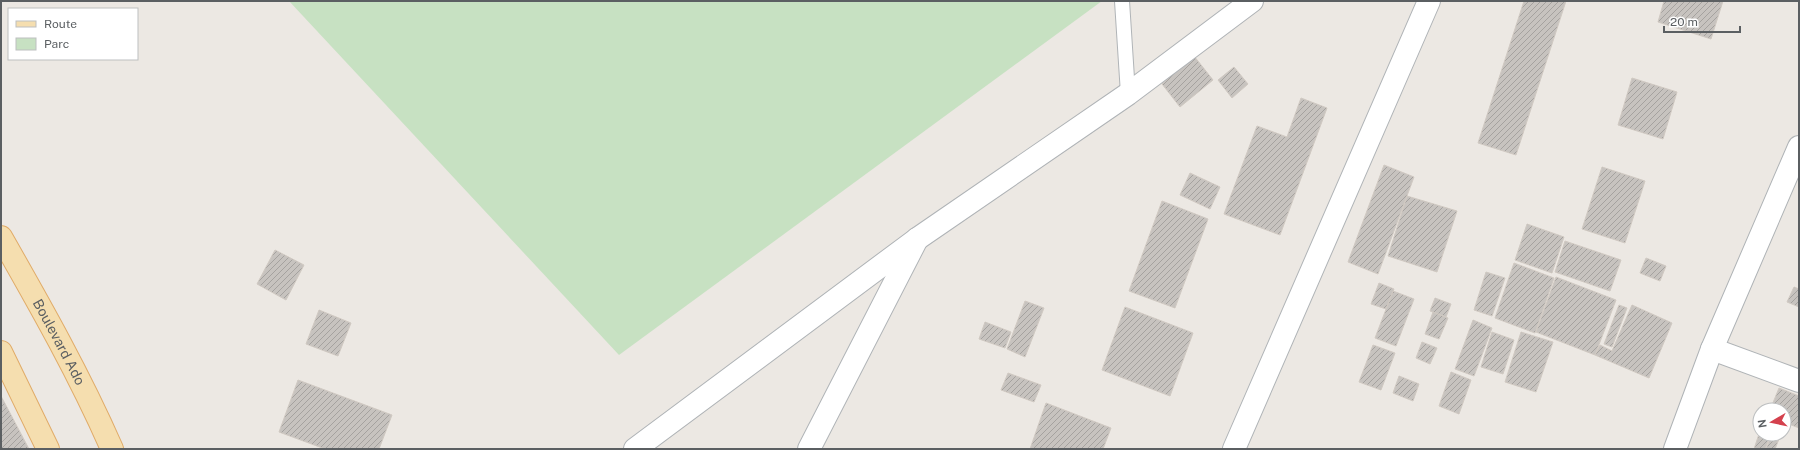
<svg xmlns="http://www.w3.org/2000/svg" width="1800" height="450" font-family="'Public Sans',sans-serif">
<defs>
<pattern id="building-hatch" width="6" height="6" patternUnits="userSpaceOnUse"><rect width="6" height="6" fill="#c7c3bf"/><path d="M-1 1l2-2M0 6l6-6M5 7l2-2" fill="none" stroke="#a5a29f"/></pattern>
</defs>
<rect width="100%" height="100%" fill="#ece8e3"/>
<path fill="#c7e1c2" d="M289,1h813l-483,354z"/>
<path fill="url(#building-hatch)" stroke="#d0c9c2" d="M1524,1h42l-50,154 -38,-12z
M1664,1h59l-12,38 -53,-17z
M1194,56l19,24 -33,27 -18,-23z
M1234,67l14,17 -16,14 -14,-18z
M1632,78l45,14 -14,47 -45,-14z
M1301,98l26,10 -47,127 -56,-21 33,-88 30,11z
M1384,165l30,12 -36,97 -30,-12z
M1602,167l43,14 -20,62 -43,-14z
M1190,173l30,14 -10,22 -30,-14z
M1407,196l50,15 -20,61 -49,-16z
M1162,201l46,18 -33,89 -46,-17z
M1527,224l37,13 -12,36 -37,-13z
M1565,241l56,19 -11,31 -55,-19z
M275,250l29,15 -18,35 -29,-16z
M1646,258l20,8 -6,15 -20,-8z
M1514,263l40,15 -19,55 -40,-15z
M1486,272l19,6 -13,38 -18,-6z
M1556,277l60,23 -21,55 -59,-23z
M1379,283l15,6 -8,20 -15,-5z
M1794,287l5,2v18l-12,-5z
M1393,291l21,8 -18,47 -21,-8z
M1435,298l16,6 -5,13 -16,-6z
M1025,301l19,7 -19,49 -18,-8z
M1619,305l8,3 -15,39 -8,-3z
M1632,305l40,18 -23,55 -54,-23 5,-10 12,6z
M1125,307l68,26 -23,63 -68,-26z
M319,310l32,13 -13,33 -32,-12z
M1433,312l15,6 -9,21 -14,-5z
M1473,320l19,8 -18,48 -19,-7z
M985,322l26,10 -6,16 -26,-9z
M1492,332l22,8 -11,34 -22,-7z
M1521,332l32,10 -17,50 -31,-10z
M1422,342l15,6 -7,16 -14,-6z
M1373,345l22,8 -14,37 -22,-8z
M1451,372l20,8 -12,34 -20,-8z
M1008,373l33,12 -7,17 -33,-12z
M1399,376l20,8 -6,17 -20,-8z
M298,380l94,35 -13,34h-54l-46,-17z
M1779,388l20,8v32l-15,-6v-12h-14z
M1,396l28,53h-28z
M1046,403l65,25 -8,21h-73z
M1760,431v3h11l-6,15h-11z
M1772,434h9l-6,15h-9z"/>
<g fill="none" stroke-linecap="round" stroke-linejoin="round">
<g stroke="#b0b4b7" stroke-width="16">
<path id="lane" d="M1122,1l6,93"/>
</g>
<g stroke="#b0b4b7" stroke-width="24">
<path id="street" d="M1712,349l87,32
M809,449l108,-210
M1234,449l195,-448"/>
</g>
<g stroke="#afb3b6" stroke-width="24">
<path id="secondary" d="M635,449l282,-210 211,-145 124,-93
M1675,449l37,-100 87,-202"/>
</g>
<g stroke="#e0ab68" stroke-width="24">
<g id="primary">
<path id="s1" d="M1,237c40,70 79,139 111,212"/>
<path d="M1,352l47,97"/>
</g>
</g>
<use href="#lane" stroke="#fff" stroke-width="14"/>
<use href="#street" stroke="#fff" stroke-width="22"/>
<use href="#secondary" stroke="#fff" stroke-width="22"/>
<use href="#primary" stroke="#f5deaf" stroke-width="22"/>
</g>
<g text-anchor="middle" stroke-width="4" stroke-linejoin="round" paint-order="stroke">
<g font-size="14" fill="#5b5f62" stroke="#fff">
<text dy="5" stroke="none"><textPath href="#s1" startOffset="120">Boulevard Ado</textPath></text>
</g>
</g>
<rect width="1800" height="450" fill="none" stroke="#5b5f62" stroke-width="4"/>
<rect x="8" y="8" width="130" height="52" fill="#ffffff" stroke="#bdbfc0"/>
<rect x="16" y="21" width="20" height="6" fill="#f5deaf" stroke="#bdbfc0"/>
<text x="44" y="28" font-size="12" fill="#5b5f62">Route</text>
<rect x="16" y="38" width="20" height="12" fill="#c7e1c2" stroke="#bdbfc0"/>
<text x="44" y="48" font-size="12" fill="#5b5f62">Parc</text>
<g transform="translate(1772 422) rotate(261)"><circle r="19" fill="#ffffff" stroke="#bdbfc0"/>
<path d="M0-3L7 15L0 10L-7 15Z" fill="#d4414d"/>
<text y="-6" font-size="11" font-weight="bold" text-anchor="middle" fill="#5b5f62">N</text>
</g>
<path d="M1664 26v6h76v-6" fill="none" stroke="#5b5f62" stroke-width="2"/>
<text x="1670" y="26" font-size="12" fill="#5b5f62" stroke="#ffffff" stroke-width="3" paint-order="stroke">20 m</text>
</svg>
